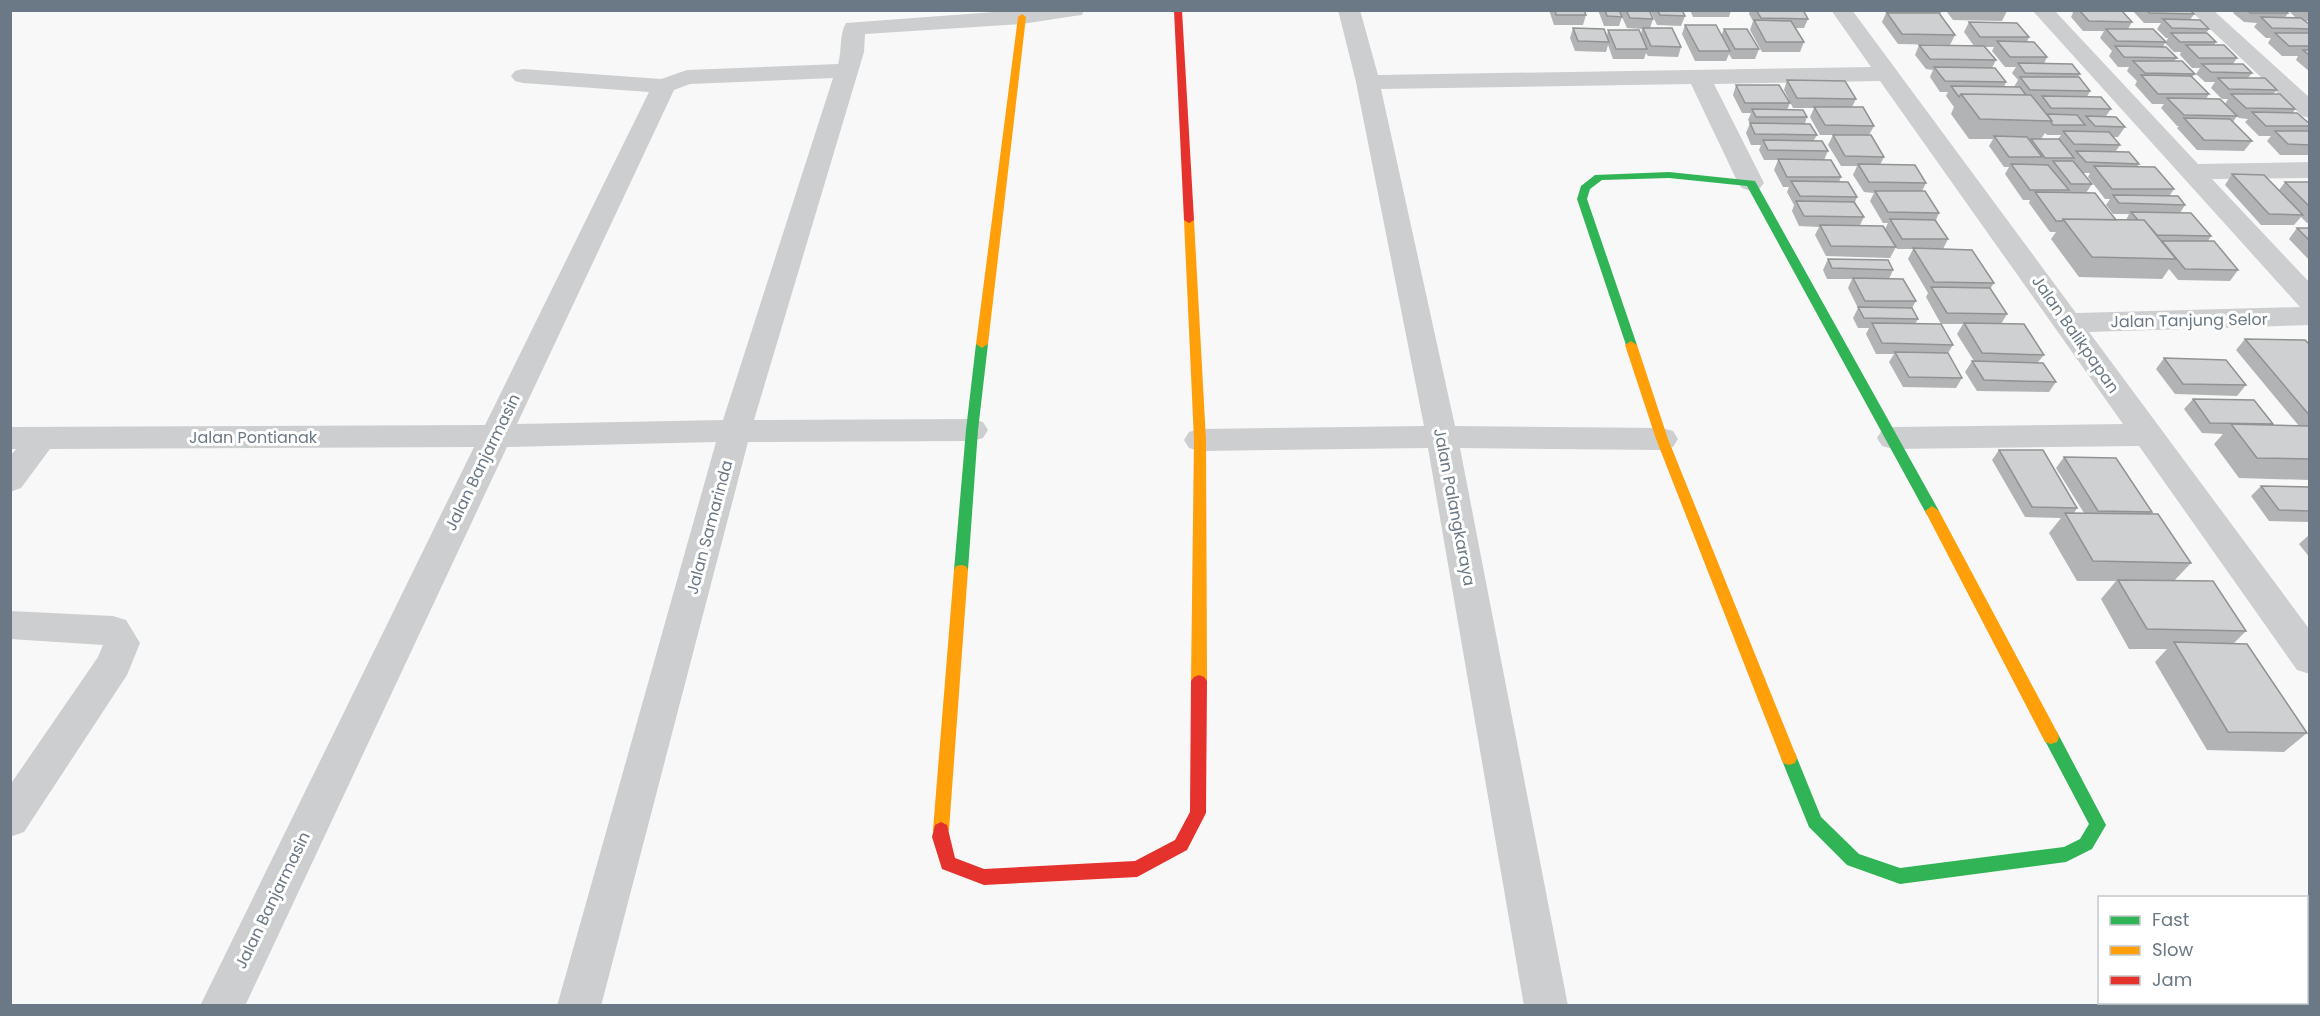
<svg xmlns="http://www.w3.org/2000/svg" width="2320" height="1016" font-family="Poppins,sans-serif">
<rect width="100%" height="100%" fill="#f8f8f8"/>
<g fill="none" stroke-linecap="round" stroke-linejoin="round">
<path fill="#cdcecf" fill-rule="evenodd" d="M1022,10h62l-2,5 -8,1 -52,8 -157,10 -1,18 -110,368 218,-1 11,3 5,8 -5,8 -11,3 -224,1 -147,564h-44l159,-564 -209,5 -262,559h-45l274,-559 -424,2 -29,39 -11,4v-36l6,-7h-6v-22l475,-2 164,-333 -126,-9 -8,-2 -4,-5 4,-5 8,-2 138,10 26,-9 151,-6c4,-12 1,-30 8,-41zM833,78l-110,342 -206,4 157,-334 16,-6z
M1338,10h22l18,65 493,-8 -40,-57h21l224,303 224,-6 -268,-297h22l144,154 112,-2v16l-98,1 98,104v42l-221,7 221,298v44l-13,-4 -158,-224 -246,3 -11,-3 -5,-8 5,-8 11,-3 230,-3 -243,-343 -166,3 50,99 -4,5 -9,3 -9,-3 -4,-5 -47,-99 -310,5 74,337 207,2 11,3 5,8 -5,8 -11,3 -202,-2 108,558h-44l-96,-558 -228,3 -11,-3 -5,-8 5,-8 11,-3 224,-3 -68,-344z
M2190,10h23l97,88v20l-8,-2z
M10,611l103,5 13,4 14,23 -13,32 -103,157 -14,5v-52l88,-128 5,-12 -93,-6z"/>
<path fill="#30b455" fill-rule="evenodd" d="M1669,172l86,9 184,330 -2,4h-10l-180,-329 -78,-8 -67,2 -12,9 -3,10 50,146 -6,4 -4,-1 -50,-149 4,-13 14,-11z
M982,340l6,4 -10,86 -10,140 -2,4h-10l-2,-4 12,-140 10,-86z
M2051,730l6,2 49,93 -14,24 -26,13 -166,22 -53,-19 -38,-38 -28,-69 2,-5 6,-2 6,2 26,64 38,37 41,14 164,-21 16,-8 9,-15 -46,-87 2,-5z"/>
<path fill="#ff9f0a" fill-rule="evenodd" d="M1022,14l4,3 -38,327 -6,4 -6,-4 42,-327z
M1189,217l5,3 12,220 1,241 -3,4 -5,2 -5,-2 -3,-4 3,-241 -10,-220z
M1631,341l6,4 31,94 129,319 -2,5 -6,2 -6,-2 -2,-5 -125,-319 -31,-94z
M1932,506l7,5 118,221 2,5 -2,5 -6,2 -6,-2 -120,-231z
M961,565l5,1 2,4 -19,260 -2,5 -6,3 -6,-3 -2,-5 21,-260 2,-4z"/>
<path fill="#e5322d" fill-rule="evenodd" d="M1174,10h8l12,210 -5,3 -5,-3z
M1199,675l5,2 3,4 -1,132 -19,37 -50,27 -153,8 -42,-16 -10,-32 3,-12 6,-3 6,3 8,33 29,11 151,-8 40,-21 15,-28 1,-131 3,-4z"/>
</g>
<path fill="#b2b3b4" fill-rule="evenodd" d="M1549,10h35l2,5 -3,10h-29z
M1598,10h51l4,9 -3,9 31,19 -3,10 -30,-1 -2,-3 -2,6h-31l-5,-14 -2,7 -31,-1 -5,-13 3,-10 34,8 1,-6 33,4 1,-5 -15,-1 -5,-11 -3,9h-15z
M1650,10h32l3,6 -4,10 -24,-1z
M1690,10h41l-2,7h-36z
M1750,10h53l5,9 -4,9h-8l8,14 -4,10h-38l-12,-22 3,-9 -4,-7z
M1885,10h57l-2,5 15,20 -5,10 -52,-1 -16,-22 4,-9z
M1948,10h10l49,1 -5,10 -49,-1 -6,-8z
M2071,10h50l11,12 -4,7 38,13 2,-4h-2l-9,-9 4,-6h-17l-12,-13h58l4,4 -4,6 19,9 -3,4 10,9 -2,3 23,13 -4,6 19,9 -4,5 29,12 -4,4 22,15 -2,4 17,11v5l-2,2h2v24h-30l-13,-14 4,-5h-12l-14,-14 3,-3 -9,-1 -10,-9 8,7 -4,6 19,19 -8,10 -47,-1 -20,-22 2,-2h-2l-16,-18 3,-4h-12l-17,-19 2,-4 -10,-10 2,-4h-11l-9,-11 3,-5 -12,-13 4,-7h-21l-12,-14 2,-4zM2165,43l9,9h7l-1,3 12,13h8l-4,6 9,8h10l-4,6 11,11h6l-3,5 -19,-5 3,-5 -17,-17 3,-3 -21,-13 3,-3 -14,-11z
M2235,10h50l3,3 -3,5h11l-8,-8h22v11h-5l5,4v47l-14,-12 2,-4h-16l-14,-13 3,-5h-5l-12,-11 3,-4 -13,-1 -11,-9z
M1969,22l60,15 -2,5 20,15 -3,7 36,10 -2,3 12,14 -3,6 24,12 -5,7 19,11 -7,10h-5l7,8 -4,6 23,13 -2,3 37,22 -4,6 15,10 -5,8 31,23 -3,5 30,29 -8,11 -52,-1 -9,-11 -7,10 -83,-2 -28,-38 5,-7h-6l-21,-29 1,-3h-7l-18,-26 4,-7h-5l-15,-21 4,-7h-24l-18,-25 3,-7 -8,-11 2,-4h-8l-10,-15 3,-7 -7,-1 -11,-14 4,-10 55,1 -10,-14zM1985,47h9l-2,4 13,16h11l-4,6 6,7 -4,7h-10l2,-5 -14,-14 4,-8zM2045,133l2,2h14l-3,4h-17zM2083,173h7l-2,4 17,22h5l-4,6 7,9h16l-3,6h-10l-30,-27 6,-9z
M1685,25l36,11 3,-7 35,20 -4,10h-23l-3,-5 -3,7h-31l-13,-27z
M1787,80l69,19 -4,8 22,19 -5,9 15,22 -4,8 46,18 -4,8 17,22 -3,7 12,19 -5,10 51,34 -4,6 17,25 -6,10 43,31 -6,7 18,20 -7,10 -72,-1 -12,-19 7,-11h2l-17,-27 6,-10h-22l-15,-27 2,-4 -20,-34 5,-10h-16l-1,-2 -6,11 -64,-2 -11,-21 4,-8 -20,-1 -7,-15 2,-6 -7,-13 2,-5h-6l-9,-17 4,-10h-14l-5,-10 2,-5h-10l-5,-12 4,-10 -2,-3 3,-7h-9l-9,-18 3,-10 54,18 -3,7 20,7 -2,6 12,12 -3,5 14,11 -4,9 17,17 -2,5 18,15 -2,5 9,15 -4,8 25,4 3,-6h-5l-13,-22 4,-8 -10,-1 -11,-17 4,-9h-16l-13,-21 5,-10h-13l-10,-18 4,-9h-21l-9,-18z
M2232,174l47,16 6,-8h25v41h-3l-6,-6 -7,8h-33l-36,-40z
M2297,228h13v33l-21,-22z
M1828,259l65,11 -4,9 27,22 -4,7 6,11 -3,5 38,21 -5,8 14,25 -6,10 -53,-1 -14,-25 5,-8h-18l-10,-20 3,-6h-11l-5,-10 5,-10 -10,-20 4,-9h-25l-4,-9z
M2245,339l65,6v135l-71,-2 -25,-34 9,-10 -21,-1 -18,-24 9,-10 80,25 -1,1 27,1 -63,-76z
M2164,358l82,27 -9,11 -62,-2 -19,-25z
M1999,450l78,58 -3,5h10l-28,-45 8,-11 88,55 -2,2 41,49 -17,18 72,50 -13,13 74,89 -23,19 -77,-2 -52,-88 12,-13h-38l-28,-50 15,-18h-39l-28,-48 12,-15 -36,-1 -33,-57z
M2261,486l49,1v35l-41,-1 -18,-25z
M2310,534v24l-11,-14z"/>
<path fill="#cfd0d1" stroke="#919292" stroke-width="1.5" d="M1555,10h29l2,5h-30z
M1605,10h14l3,7 -15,-1z
M1626,10h23l4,9 -23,-1z
M1657,10h25l3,6 -25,-1z
M1756,10h47l5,9 -47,-1z
M2079,10h42l11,12 -43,-1z
M2147,10h43l4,4 -45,-1z
M2248,10h37l3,3h-38z
M1887,13h52l16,22 -53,-1z
M2261,17l40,1 9,7v4l-38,-1z
M2163,19l37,1 9,9 -37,-1z
M1754,20l37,1 13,21h-38z
M1969,22l48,1 12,14h-49z
M1685,25h31l14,26h-31z
M1573,28l31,1 5,13 -31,-1z
M1643,28h29l9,19 -30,-1z
M1724,29h23l12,20h-24z
M2106,29h47l13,13 -49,-1z
M1608,30h31l8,19h-31z
M2171,33h36l9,9h-36z
M2275,33h35v13h-21z
M1997,41l37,1 13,15h-37z
M1919,45l65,1 12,14 -66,-1z
M2186,45h38l13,13h-38z
M2115,46l51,1 11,11 -53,-1z
M2303,50h7v6z
M2133,61h49l13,13 -50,-1z
M2018,63l54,1 8,10 -55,-1z
M2202,64h41l9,9 -41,-1z
M1934,67l61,1 11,14 -61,-1z
M2141,75l50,1 18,18h-51z
M2020,77h59l11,14 -60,-1z
M2218,78h47l12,12 -48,-1z
M1787,80l58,1 11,18 -59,-1z
M1736,85h43l11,18h-45z
M1951,86l69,1 6,8 -65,-1 -2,3z
M1961,94l70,1 21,26 -72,-2z
M2231,94h49l15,15 -49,-1z
M2042,96l59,1 10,12 -60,-1z
M2167,98l53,1 17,17 -53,-1z
M1814,107h49l11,19 -49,-1z
M1752,109l51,1 4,7h-51z
M2252,112l45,1 13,11v2h-44z
M2047,114l30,1 8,10h-32l-2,-3 1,-1z
M2086,116l30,1 9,10 -30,-1z
M2184,118l46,1 22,22 -48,-1z
M1750,123l60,1 7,11 -62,-1z
M2063,131l46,1 11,13 -46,-1z
M2275,131h35v14l-22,-1z
M1833,135h38l13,22 -39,-1z
M1994,136l33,1 15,20h-33z
M2031,139h28l15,19h-29z
M1763,140l59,1 6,10 -60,-1z
M2076,151l53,1 10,12 -53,-2z
M1778,159l53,1 10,17h-54z
M2053,161h20l19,23h-21z
M1858,164l57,1 11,18 -57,-1z
M2011,164l37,1 21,25h-39z
M2094,166l61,1 19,22h-62z
M2232,174l32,1 39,40 -34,-1z
M1791,181l57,1 9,15 -57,-1z
M2285,182h25v25z
M1875,191h50l14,22 -51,-1z
M2035,192l60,1 21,27 -53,-1 -1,2h-6z
M2113,195l65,1 7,9 -66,-2z
M1796,201l58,1 10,15 -60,-1z
M2131,212l60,1 20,23 -54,-1 -13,-15h-6z
M1890,219l45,1 13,19h-46z
M2063,219l81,1 32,39 -84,-2z
M1820,225l63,1 13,21 -65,-1z
M2297,228h13v13z
M2162,241h52l24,29 -53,-1z
M1913,248l59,2 22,33 -60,-1z
M1828,259l60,1 5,10 -61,-2z
M1853,278l50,1 13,22h-51z
M1931,287l59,1 17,26 -60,-1z
M1858,307l54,1 6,11 -54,-1z
M1872,323l69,1 12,21 -71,-2z
M1964,323l60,1 20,31 -62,-2z
M2245,339l60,1 5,5v71z
M1895,352l53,1 14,25 -53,-1z
M2164,358l62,2 20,25 -63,-1z
M1972,361l71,2 13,19 -72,-2z
M2193,399l61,1 19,24 -63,-1z
M2231,424l79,2v33l-53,-1z
M1999,450h44l34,58 -45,-1z
M2064,457l52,1 36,54 -54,-1z
M2261,486l49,1v24l-31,-1z
M2065,513l93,1 33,49 -98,-2z
M2118,580l95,1 33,50 -99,-2z
M2174,642l73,2 60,89 -79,-1z"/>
<g text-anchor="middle" stroke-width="6" stroke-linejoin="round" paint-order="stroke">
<g font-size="16" fill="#6b7885" stroke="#fff">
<text transform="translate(2189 320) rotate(-1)" y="6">Jalan Tanjung Selor</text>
<text transform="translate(2076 334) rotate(55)" y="6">Jalan Balikpapan</text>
<text x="253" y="443">Jalan Pontianak</text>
<text transform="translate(482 462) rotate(-64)" y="6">Jalan Banjarmasin</text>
<text transform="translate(1455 507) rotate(79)" y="6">Jalan Palangkaraya</text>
<text transform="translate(709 527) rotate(-75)" y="6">Jalan Samarinda</text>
<text transform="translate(272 900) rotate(-64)" y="6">Jalan Banjarmasin</text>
</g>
</g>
<rect width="2320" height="1016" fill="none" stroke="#6b7885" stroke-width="24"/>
<rect x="2098" y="896" width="210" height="108" fill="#ffffff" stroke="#c4c9ce" stroke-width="1.5"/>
<rect x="2110" y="916" width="30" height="9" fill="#30b455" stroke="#c4c9ce" stroke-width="1.5"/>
<text x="2152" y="926" font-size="18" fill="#6b7885">Fast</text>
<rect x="2110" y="946" width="30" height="9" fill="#ff9f0a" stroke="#c4c9ce" stroke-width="1.5"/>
<text x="2152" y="956" font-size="18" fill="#6b7885">Slow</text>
<rect x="2110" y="976" width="30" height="9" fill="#e5322d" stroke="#c4c9ce" stroke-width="1.5"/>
<text x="2152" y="986" font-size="18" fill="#6b7885">Jam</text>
</svg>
